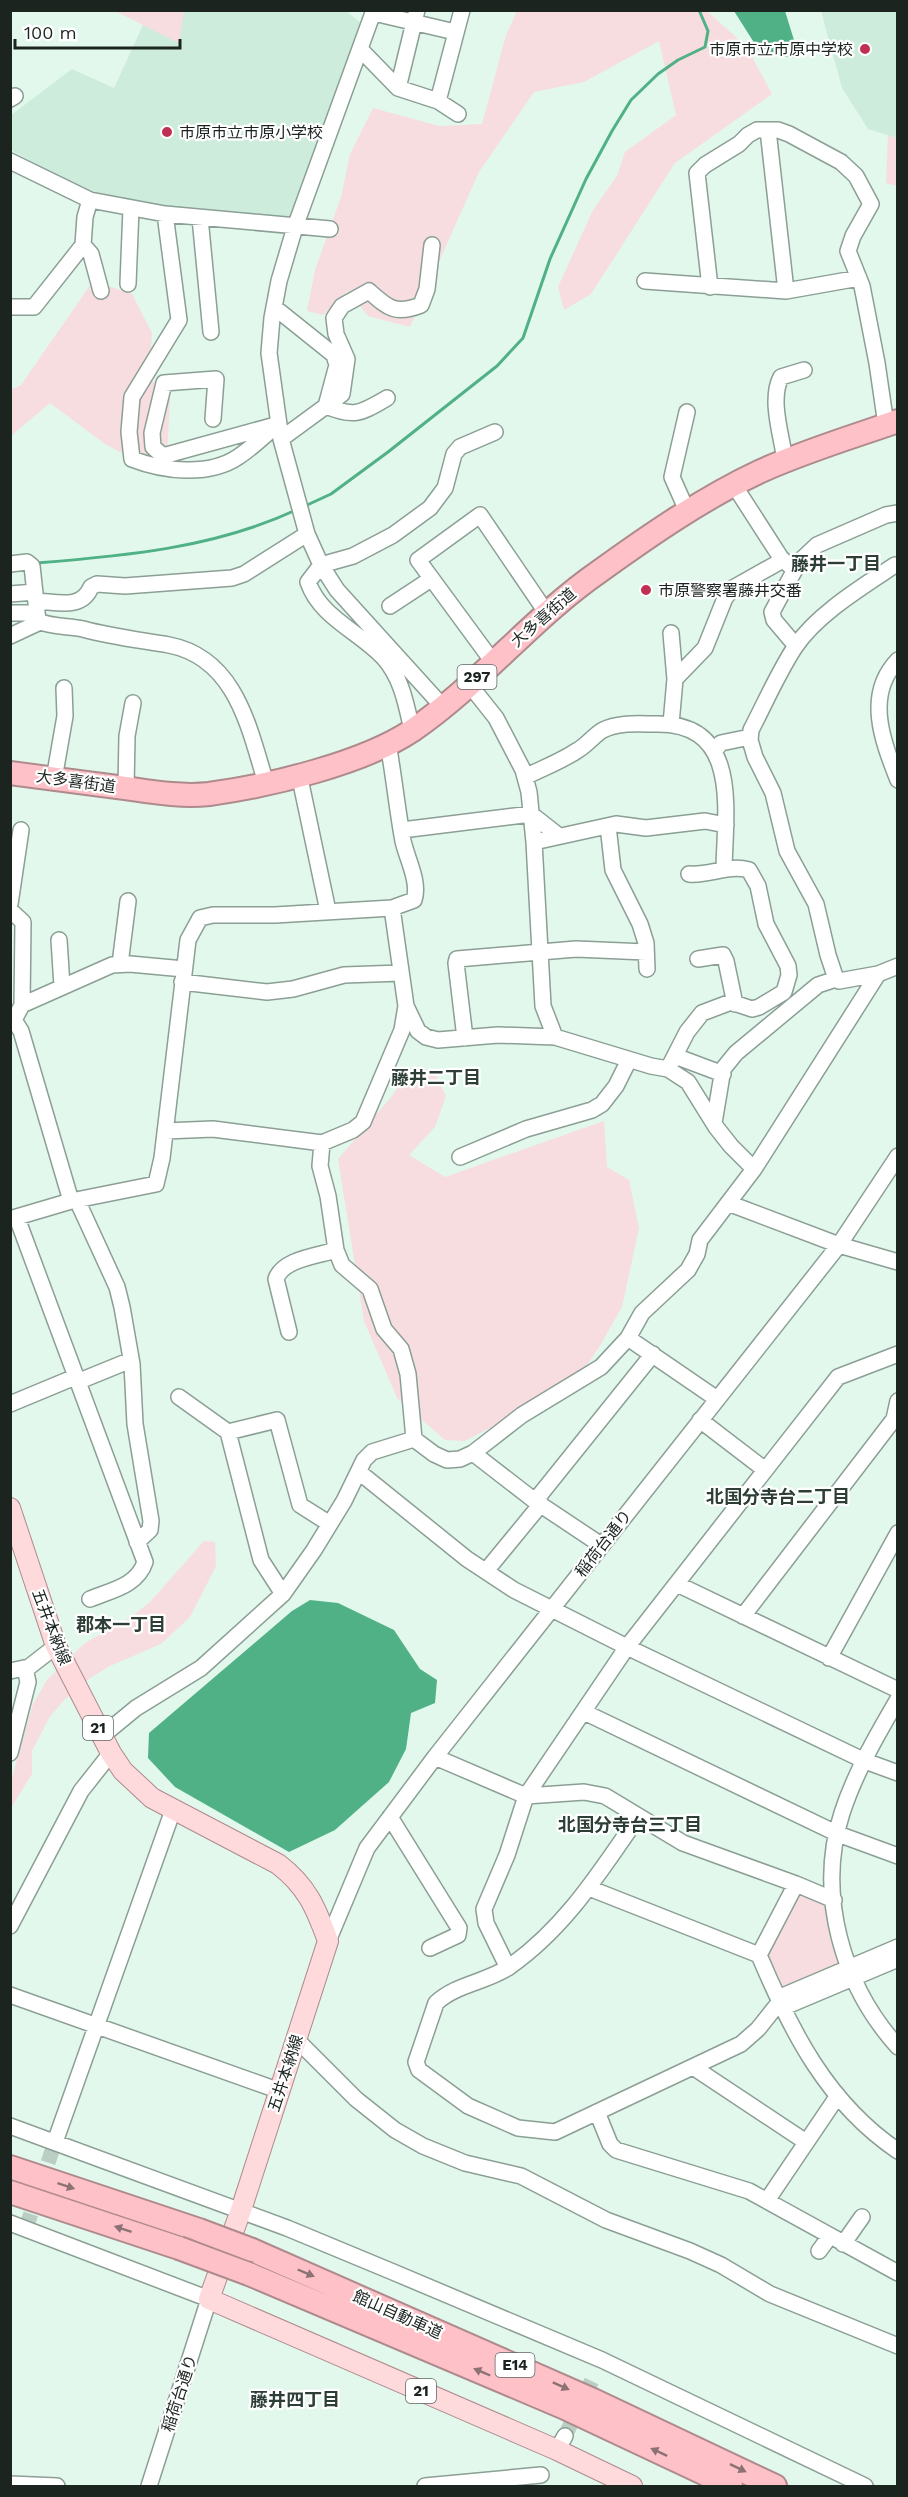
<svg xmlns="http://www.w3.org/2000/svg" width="908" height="2497" font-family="'Work Sans','Noto Sans JP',sans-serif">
<rect width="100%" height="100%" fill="#e2f8ec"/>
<path fill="#ceecdc" d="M345,10l17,14 -69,196 -128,-13 -79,-15 -75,-42v-35l61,-46 42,19 34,-74 30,-3z
M821,11h76v127l-29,-9 -26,-41z"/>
<path fill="#f7dddf" d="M115,11h69l-5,32z
M517,11h190l40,36 25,47 -97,69 -84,131 -27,16 -6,-23 35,-77 24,-34 8,-24 51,-37 -17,-74 -75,41 -50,10 -55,80 -69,155 -42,-11 -20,-25 -25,24 -16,-4 8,-41 26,-73 9,-43 23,-46 66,18 43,-2 24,-89z
M888,135l9,4v47l-11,-3z
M93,281l39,13 20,39 -3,44 21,22 -3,58 -30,4 -32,-17 -55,-41 -39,33v-46l10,-5z
M412,1067l21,3 13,26 -11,31 -26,28 36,22 159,-56 3,46 22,13 10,48 -17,79 -21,37 -26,39 -110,58 -20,-1 -48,-42 -33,-77 -26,-162 54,-63z
M204,1541l11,1 1,24 -26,51 -29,27 -51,22 -20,12 -26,22 -15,18 -17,33v23l-21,34v-27l22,-77 14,-24 38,-37 46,-26 19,-15z
M799,1892l25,11 3,3 6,36 7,22 -58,29 -18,-44z"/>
<path fill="#50b086" d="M734,11h51l13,42 -4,5 -34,-6z
M310,1600l28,3 56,27 26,39 17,11 -2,23 -24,10 -5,36 -17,33 -54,48 -46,22 -114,-65 -27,-29 1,-25 143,-122z"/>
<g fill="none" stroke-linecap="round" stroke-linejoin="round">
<path stroke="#50b086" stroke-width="3" d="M305,506l26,-12 57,-42 109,-86 26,-28 27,-79 36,-80 26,-48 19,-31 27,-26 20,-14 27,-13 3,-16 -9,-21
M36,563c89,-7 178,-15 260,-53"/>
<path stroke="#bacec3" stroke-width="15" stroke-dasharray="15 8" stroke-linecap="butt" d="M26,2228l29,-86
M565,2436l30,-62"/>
<g stroke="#8b9f95" stroke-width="18">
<path id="minor" d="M374,10l-79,217 -16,54 -7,37 -3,35 12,86 26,95 14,31 16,25 106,117
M374,13l81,19
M360,49l38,39 40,13 20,13
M398,88l19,-78
M10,99l5,-3
M438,101l24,-91
M768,130l18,161
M10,161l80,39 75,14 165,15
M165,214l14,106 -47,77 -3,35 3,27c31,12 76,18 106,-2 14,-9 27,-22 40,-33
M200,218l11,114
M83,245l8,9 10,37
M645,281l141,10 73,-13
M128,284l3,-76
M710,287l-13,-114 8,-8 34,-21 9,-9 9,-5h21l11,4 52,28 15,14 15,28 -18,32 -5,15 14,35 15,77 9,62
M10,307h24l49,-62 2,-28 5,-17
M274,307l60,48 3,10 -11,41 -45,33
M387,398c-26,15 -32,20 -61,8l16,-12 5,-35 -11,-25 -2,-16 8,-12 27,-15c19,17 26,24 52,14l6,-16 5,-44
M687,412l-15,65 16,36
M213,419l3,-40 -52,4 -12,50 1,14 10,9 109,-30
M785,461c-3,-25 -16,-61 -4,-84l23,-7
M734,485l47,73 9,8
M10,564l17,-2 5,4 6,55c13,6 31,5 45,8 29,8 57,11 86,16 67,13 80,83 97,138
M10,594l25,-2
M37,601c20,1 45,9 54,-14l6,-3 28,2 107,-8 12,-4 63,-40
M390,606l41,-27
M10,613h27
M671,633l4,46
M10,636l30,-14
M796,646l-22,-26 -2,-8 27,-50 18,-17 69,-30 12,-2
M898,660c-34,35 -15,82 0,120
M493,662l-75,-102 62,-45 66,97
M469,684l27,34 27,52 6,22 5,50 9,164 12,31
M671,724l4,-45 30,-31 20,-50 8,-10 50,-28
M412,730c-6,-26 -10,-52 -29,-73 -25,-26 -63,-40 -75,-75l13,-17 32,-9 40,-21 37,-27 15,-20 9,-34 6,-7 35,-15
M715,750l6,-7 29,-6
M299,774l29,137
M525,777c18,-9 37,-16 53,-27 9,-5 16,-15 25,-20 16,-8 35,-6 54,-6 84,-1 68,87 67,145
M54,779l11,-63 -1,-28
M126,788l1,-52 6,-33
M608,826l5,44 27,54 6,19 1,26
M402,830l129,-16 28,22
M534,842l82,-18 30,4 59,-7 21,4
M10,904l11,-74
M392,908l14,98 12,25 8,6 12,3 60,-5 57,2 96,29 17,3 20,13 28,45 15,19 23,23
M10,910l13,12 -1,83
M59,940l3,46
M698,959l25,-4 3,6 9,43
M120,964l8,-63
M836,979l-8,-24 -12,-51 -29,-53 -14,-58 -18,-36 -5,-17 1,-10c14,-27 27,-57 44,-83 22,-33 67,-60 100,-82
M182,982l85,10 26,-3 51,-14 57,-2
M14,1020l7,11 50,170
M14,1020l8,-15 90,-40 18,-1 54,5
M465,1038l-9,-75 1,-4 119,-10 70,3
M675,1056l48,18
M668,1069l19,-37 15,-19 29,-11 21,7 7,-2 25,-15 5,-17 -1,-9 -22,-42 -8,-38 -9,-16c-21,-6 -39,6 -60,4
M714,1123l9,-54 13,-16 82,-68 18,-6 3,2 39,-7 20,-8
M165,1131l48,-2 109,14 31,-13 10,-8 39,-92 4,-24
M322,1143l-2,23 8,30 8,54 6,15 28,24 14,40 17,20 7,25 6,65 20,15 13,6 13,-1 13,-6 49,-38 79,-48 27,-29 14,-25 46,-43 9,-16 3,-14 54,-71 124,-195
M460,1157l66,-28 66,-19 10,-6 14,-18 13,-26
M77,1200l40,87 5,20 10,57 3,60 16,97 -1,9 -13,12
M728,1203l111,42 59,17
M17,1218l128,344c-8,24 -33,28 -55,37
M10,1219l61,-18 85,-17 6,-26 26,-218 12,-22 13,-3h62l117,-7 22,-8c6,-18 -7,-41 -11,-59 -6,-32 -9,-65 -15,-97
M289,1332l-13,-53c7,-20 41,-23 60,-29
M628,1338l89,61
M77,1382l54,-22
M179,1397l49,35 33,128 22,34
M10,1404l65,-27
M700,1420l64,49
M228,1432l49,-12 23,85 30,19
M473,1453l62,48 66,44
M359,1472l108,87 47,31 113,57 238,114 33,12
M535,1501l118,-147
M486,1571l55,-67
M677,1584l221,106
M743,1616l151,-197 4,-18
M829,1658l69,-125
M10,1671l19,-4 27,-21
M898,1699c-21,36 -43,74 -56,114 -26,81 0,172 56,234
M584,1712l254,122 60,22
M102,1736l34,-28 65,-40 82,-74 31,-44 30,-49 20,-41 8,-8 42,-13
M10,1753l18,-71 -3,-14
M435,1757l91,39 58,-4 21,4 78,47 113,41 38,16
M390,1817l69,111 -1,7 -28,13
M638,1817c-38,55 -73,111 -129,150 -22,15 -53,17 -73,36l-20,59 3,8 49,36 50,22 37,4 186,-88 17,-15 27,-34 113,-48
M589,1888l170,67c32,76 68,148 139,196
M10,1926l71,-135 30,-38
M328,1941l39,-93 68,-91 404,-512 59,-89
M759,1955l37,-71
M508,1968l-22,-45 -2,-14 23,-54 19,-59 101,-149 211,-270 60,-23
M10,1995l270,96
M779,2003l10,2 109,-46
M296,2039l60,60 39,31 28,16 42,17 56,13 85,44 84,31 31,14 49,29 128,52
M693,2067l113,75
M597,2112l13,32 6,6 133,41 149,82
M10,2126l277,102 106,44 209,88 263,126
M55,2142l118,-332
M768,2199l69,-102
M10,2223l199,76 -60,187
M843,2244l19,-27
M819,2251l11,-15
M557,2450l8,-14
M10,2484l47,2
M425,2486l116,-11"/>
</g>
<g stroke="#ae8a8d" stroke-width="22">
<path id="major" d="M10,1508l46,138 55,107 12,18 29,27 126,66c29,22 38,44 50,77l-87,269 -32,89 348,151 75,36"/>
</g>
<g stroke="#ae8a8d" stroke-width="26">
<path id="highway" d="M10,773c39,5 77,10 115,15 28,4 56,9 84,6 60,-8 155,-31 204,-64 67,-46 119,-112 187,-159 50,-36 105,-74 161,-100 44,-20 91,-34 137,-50
M10,2167l189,63
M10,2192l169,56
M252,2250l341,150 182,86
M249,2274l314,133 168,79"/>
</g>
<use href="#minor" stroke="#fff" stroke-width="15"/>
<use href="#major" stroke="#fedadd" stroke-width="20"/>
<use href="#highway" stroke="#fdc1c7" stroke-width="22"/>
<g stroke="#ae8a8d" stroke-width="26" stroke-linecap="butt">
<path id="highway-bridge" d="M199,2230l53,20
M179,2248l70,26"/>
</g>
<use href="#highway-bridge" stroke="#fdc1c7" stroke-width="22"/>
</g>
<defs><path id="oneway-solid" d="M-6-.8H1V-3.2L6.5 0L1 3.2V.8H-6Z" transform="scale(1.5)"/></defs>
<g fill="#8c7274">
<use href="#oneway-solid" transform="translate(66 2186) rotate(18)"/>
<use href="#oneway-solid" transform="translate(123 2229) rotate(-162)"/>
<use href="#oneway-solid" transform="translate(306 2273) rotate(23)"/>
<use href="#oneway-solid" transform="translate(482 2372) rotate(-157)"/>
<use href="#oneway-solid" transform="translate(561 2386) rotate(24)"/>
<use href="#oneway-solid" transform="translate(659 2452) rotate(-155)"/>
<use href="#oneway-solid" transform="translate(738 2468) rotate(26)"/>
</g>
<g fill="#c03053" stroke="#fff" stroke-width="2">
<circle cx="865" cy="49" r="6"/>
<circle cx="167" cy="132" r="6"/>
<circle cx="646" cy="590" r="6"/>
</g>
<g text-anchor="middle" stroke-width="4.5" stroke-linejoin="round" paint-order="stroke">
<g fill="#fff" stroke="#606663" stroke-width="1.5">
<rect x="457.5" y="665" width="39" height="24" rx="4.5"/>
<rect x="83" y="1716" width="30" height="24" rx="4.5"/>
<rect x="495.5" y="2353" width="39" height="24" rx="4.5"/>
<rect x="406" y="2379" width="30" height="24" rx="4.5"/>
</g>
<g font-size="15" font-weight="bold" fill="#1c2420">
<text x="477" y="682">297</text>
<text x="98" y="1733">21</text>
<text x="515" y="2370">E14</text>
<text x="421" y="2396">21</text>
</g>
<g font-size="16" fill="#1c2420" stroke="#fff" text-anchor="start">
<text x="853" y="55" text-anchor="end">市原市立市原中学校</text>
<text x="179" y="138">市原市立市原小学校</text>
<text x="658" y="596">市原警察署藤井交番</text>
</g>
<g font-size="16" fill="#1c2420" stroke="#fff">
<text transform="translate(543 617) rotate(-41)" y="6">大多喜街道</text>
<text transform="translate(76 781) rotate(8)" y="6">大多喜街道</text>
<text transform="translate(603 1543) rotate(-52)" y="6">稲荷台通り</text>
<text transform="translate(52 1627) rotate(69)" y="6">五井本納線</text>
<text transform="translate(285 2073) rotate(-72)" y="6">五井本納線</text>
<text transform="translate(398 2314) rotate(24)" y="6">館山自動車道</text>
<text transform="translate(179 2393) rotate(-72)" y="6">稲荷台通り</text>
</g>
<g font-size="18" font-weight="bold" fill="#2d3e36" stroke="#fff">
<text x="836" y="570">藤井一丁目</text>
<text x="436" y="1084">藤井二丁目</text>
<text x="778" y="1503">北国分寺台二丁目</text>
<text x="121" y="1631">郡本一丁目</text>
<text x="630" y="1831">北国分寺台三丁目</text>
<text x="295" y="2406">藤井四丁目</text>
</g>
</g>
<rect width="908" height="2497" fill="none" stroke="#1c2420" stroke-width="24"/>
<path d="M15 39v9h165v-9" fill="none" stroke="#1c2420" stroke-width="3"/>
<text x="24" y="39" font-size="18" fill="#1c2420" stroke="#ffffff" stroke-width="4.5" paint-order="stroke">100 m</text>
</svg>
